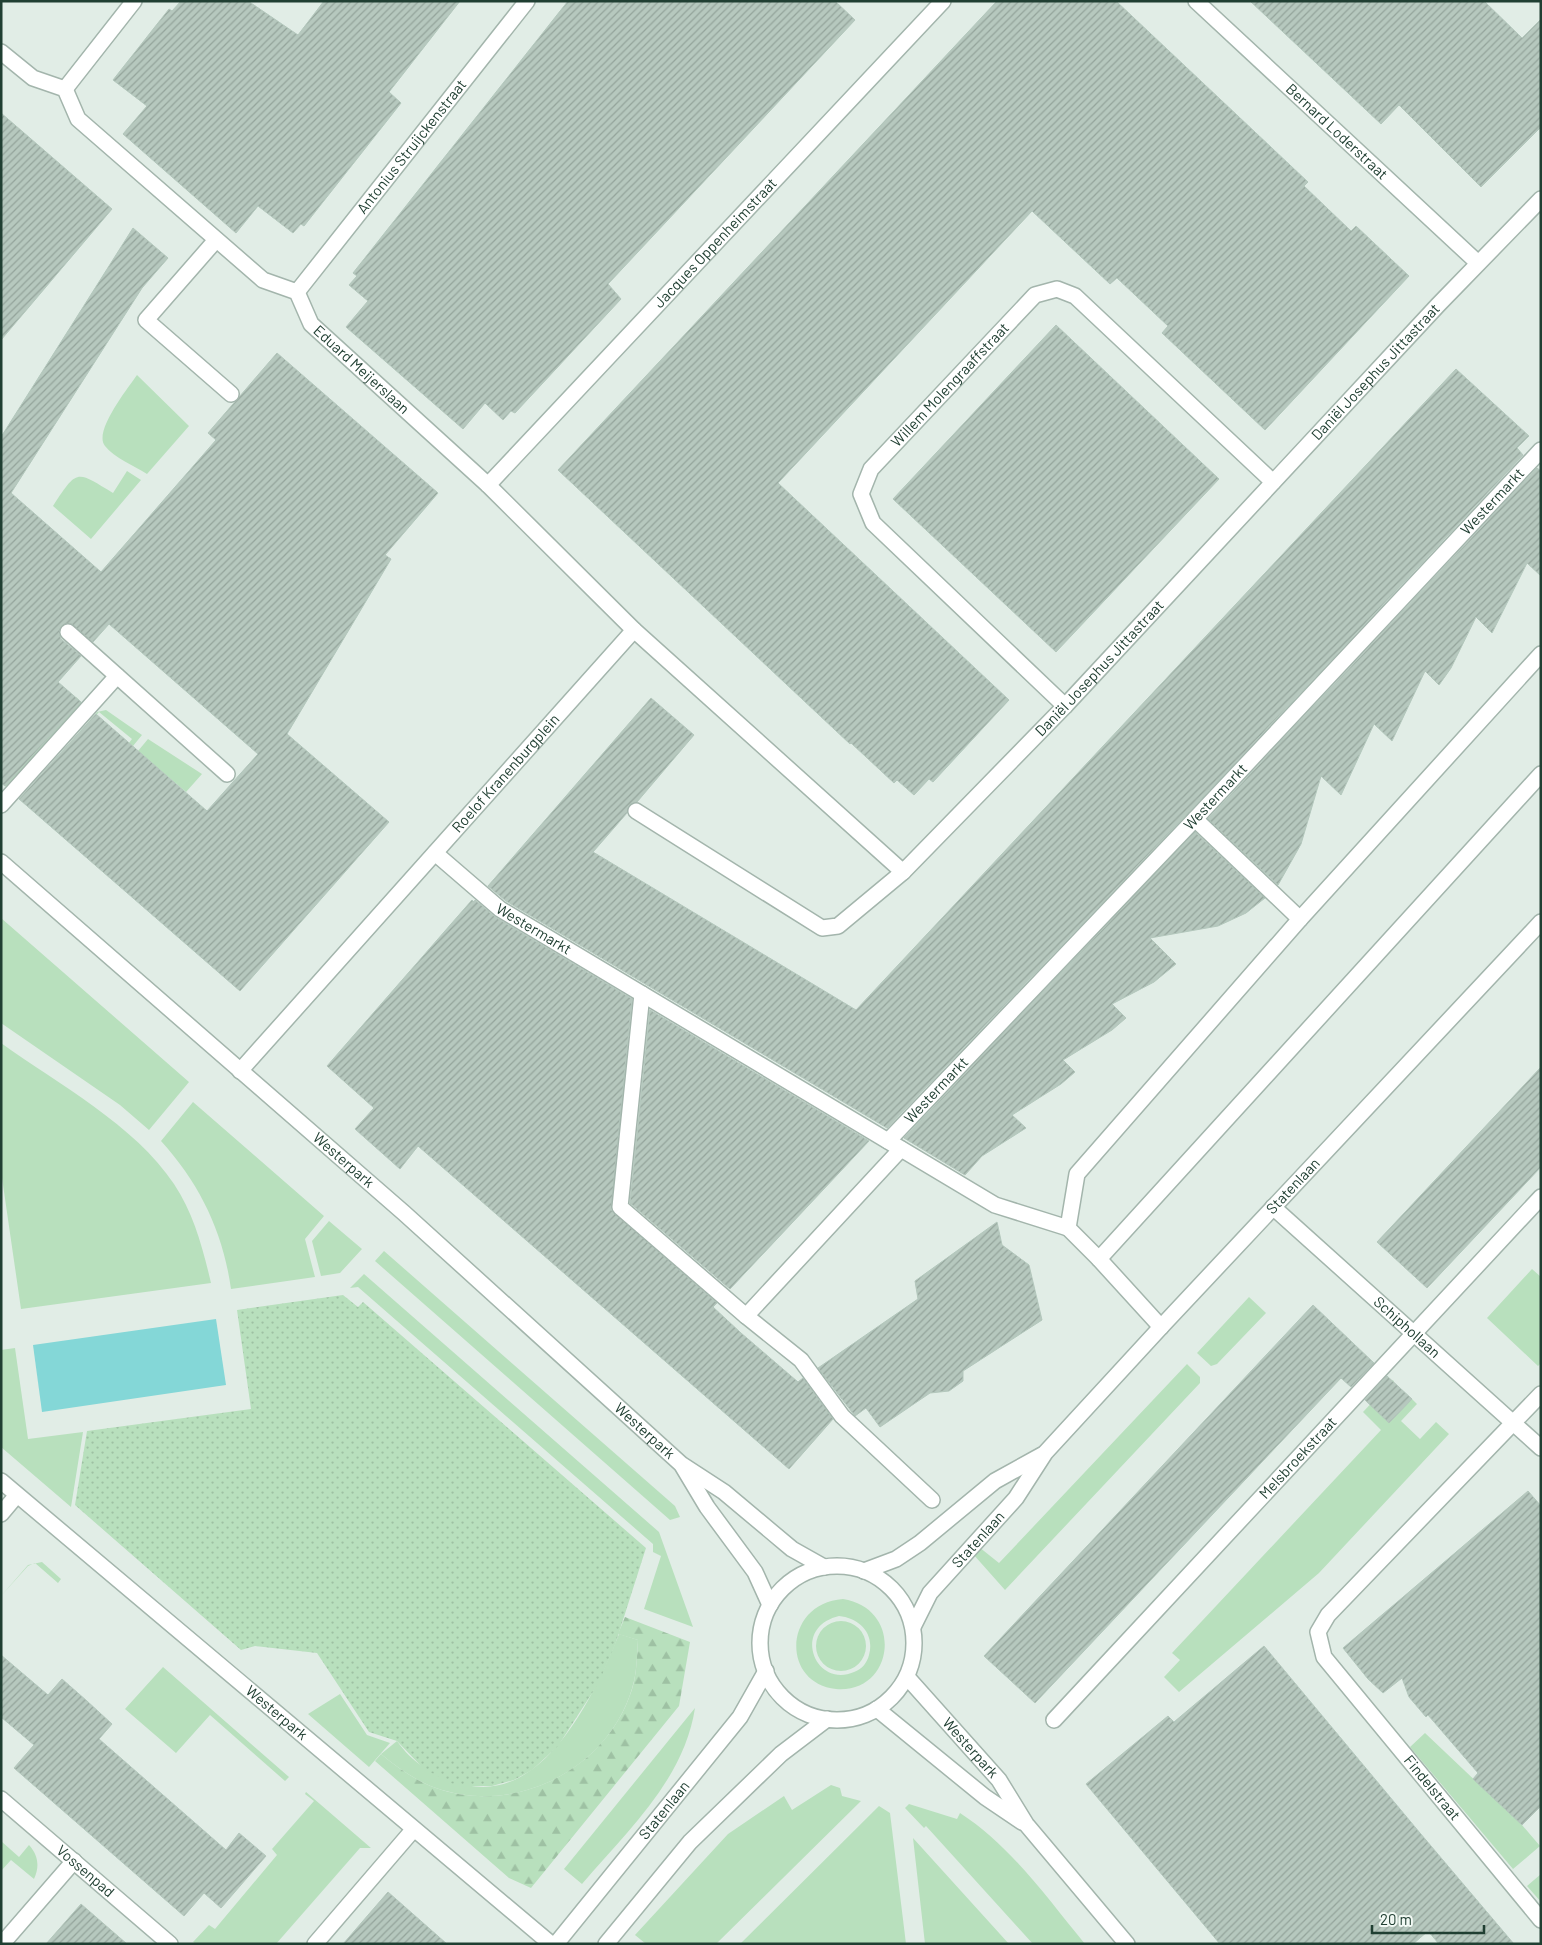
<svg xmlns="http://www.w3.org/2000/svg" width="1542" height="1945" font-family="Barlow,sans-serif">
<defs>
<pattern id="forest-firs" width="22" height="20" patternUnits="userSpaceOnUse" patternTransform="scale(1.25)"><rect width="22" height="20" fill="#b8e0bd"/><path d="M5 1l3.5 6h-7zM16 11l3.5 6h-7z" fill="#9ec1a3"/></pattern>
<pattern id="park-dots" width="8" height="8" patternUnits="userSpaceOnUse" patternTransform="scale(1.25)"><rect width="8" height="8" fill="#b8e0bd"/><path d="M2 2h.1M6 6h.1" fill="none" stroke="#9ec1a3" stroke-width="1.8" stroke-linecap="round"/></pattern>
<pattern id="building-hatch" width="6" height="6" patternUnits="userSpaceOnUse" patternTransform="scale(1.25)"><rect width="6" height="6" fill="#b6c8be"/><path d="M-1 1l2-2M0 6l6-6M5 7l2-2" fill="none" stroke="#94a49b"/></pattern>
</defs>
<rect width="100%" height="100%" fill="#e1ede6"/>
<path fill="#b8e0bd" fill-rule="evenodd" d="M137,375l52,51 -42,48c-12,-8 -33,-16 -42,-28 -12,-14 23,-58 32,-71z
M127,471l14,9 -50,59 -38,-33c25,-38 23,-35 60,-13z
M76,697l6,6 -76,84 -4,-4z
M106,710l36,25 -9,11 -4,-3 3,-4 -33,-27 -78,88 76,-88z
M148,739l54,35 -16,18 -48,-41z
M1,918l188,164 -40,48 -29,-25 -119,-82z
M1,1043c57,41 134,82 173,141 20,30 29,65 37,99l-190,26 -20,-138z
M193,1102l131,114 -19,23 10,38 -84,12c-8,-57 -31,-105 -70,-148z
M329,1221l33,28 -22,24 -19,3 -9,-35z
M384,1251l291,255 5,11 -10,3 -295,-259z
M1532,1269l9,8v86l-3,3 -51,-48z
M364,1274l295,258 34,95 -49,-18 17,-53 -8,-4v-8l-295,-257 -8,1z
M1249,1297l17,16 -49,51 -6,2 -14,-13z
M15,1348l13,91 55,-7 -12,75 -70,-60v-97z
M1187,1364l13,13v6l-195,207 -32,-36 6,-7 20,16z
M1393,1380l1,2 -22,24 17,16 23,-23 5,5 -16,17 19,18 16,-17 13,12 -130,139 -140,119 -15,-15 16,-17 -8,-7 209,-223 -18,-18z
M42,1562l19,17 -3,4 -23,-20 -7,3 -27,30 27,-31z
M843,1599c62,10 51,95 -7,90 -56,-6 -52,-86 7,-90zM839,1616c20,2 36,17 30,39 -2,8 -7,14 -15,17 -38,17 -64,-44 -15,-56z
M816 1646a25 25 0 1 1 50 0a25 25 0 1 1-50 0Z
M619,1634l19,6c-1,14 -1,28 -4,41 -20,85 -116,136 -198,107 -20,-7 -38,-20 -55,-34l16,-13c16,22 29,29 54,39 87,37 143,-83 168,-146z
M163,1667l126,110 -4,4 -75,-66 -34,38 -51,-44z
M340,1694l27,41 23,8 -21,24 -61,-53z
M695,1708c-11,72 -68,123 -113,176l-18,-15z
M1425,1733l97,92 18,21 -27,23 -103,-122z
M831,1785l9,3 2,8 19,5 -145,143h-70l-11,-9 93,-101 56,-38 8,14z
M306,1792l65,56h-11l-84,96h-80l-3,-2 16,-17 6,4 62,-74 -5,-6 42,-48 -9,-7z
M909,1804l48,15 3,-6c51,33 87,85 125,131h-52l-107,-118 -2,2 -19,-20z
M879,1806l11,7 16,131h-166z
M913,1838l96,106h-84z
M1,1841l18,16 10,-12c9,10 11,21 5,34l-23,-19 -10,11z
M1541,1874v28l-14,-16z"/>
<path fill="url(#forest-firs)" d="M625,1617l65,25 -11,64 -148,182 -22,-10 -134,-117 6,-7c17,14 35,27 55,34 82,29 177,-22 198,-106 3,-14 3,-28 4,-42l-20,-6z"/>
<path fill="url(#park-dots)" d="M343,1295l15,12 5,-5 283,246 -31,97 -17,39 -40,62 -26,24 -18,10 -22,6h-28l-14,-3 -27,-15 -26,-27 -28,-9 -52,-79 -62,-7 -14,4 -166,-145 12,-74 164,-22 -14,-99z"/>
<path fill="#84d7d7" d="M216,1319l10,66 -184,27 -9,-67z"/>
<path fill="url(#building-hatch)" stroke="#b3c7bc" d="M181,1h67l50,34 26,-34h136l-71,91 12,11 -97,123 -3,-2 -8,9 -35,-27 -22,27 -113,-99 24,-28 -34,-26 56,-71 3,2z
M568,1h267l20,19 -247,264 13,15 -106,114 -4,-2 -8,9 -18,-17 -22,26 -117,-102 22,-26 -19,-16 8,-9 -4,-3z
M997,1h119l192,181 -4,4 47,45 5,-5 53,50 -144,154 -103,-97 6,-7 -51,-48 -7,6 -78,-73 -254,272 231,217 -76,82 -4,-3 -15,16 -17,-15 -3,3 -43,-40 -1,1 -292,-274z
M1250,1h234l38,37 19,-19v108l-60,60 -82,-82 -18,19z
M1,113l111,96 -111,131z
M133,228l35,30 -26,30 -131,205 90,79 115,-132 -8,-7 69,-80 161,140 -53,62 6,4 -104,175 102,88 -149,169 -221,-192 77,-85 111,97 51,-57 -149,-130 -16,18 -23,-19 -9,3 -2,8 2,5 20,17 -23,26 23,20 -76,84 -4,-3v-346z
M1056,325l163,154 -163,173 -163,-153z
M1456,369l73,67 -12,12 6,7 -335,358 -301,315 -381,-227 -18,-15 163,-188 43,37 -57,67 -9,4 -1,7 -34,39 263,158z
M1537,468l4,3v105l-14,-13 -35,70 -16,-16 -25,51 -12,17 -14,-14 -33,70 -18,-17 -33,71 -20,-19 -20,68 -23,41 -70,-66z
M1195,832l70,66 -19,15 -28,13 -68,12 26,26 -22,18 -42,22 14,14 -14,12 -49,30 12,12 -14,12 -49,31 14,13 -44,28 -17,19 -61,-37z
M472,900l2,2 1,-2 20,17 137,82 -21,211 106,93 -4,4 28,26 57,49 5,-4 30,41 -44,50 -371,-323 -18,23 -45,-40 19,-21 -47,-42z
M650,1010l219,131 -139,148 -100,-86z
M1541,1067v100l-114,121 -50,-46z
M997,1222l5,23 27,20 13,55 -79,51v10l-14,10 -19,2 -50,34 -14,-19 -11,8 -37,-48 100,-69 -3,-18z
M1313,1305l61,58 -23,24 -10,-9 -306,325 -51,-47z
M1387,1376l25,23 -23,24 -24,-23z
M1528,1491l13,15v300l-19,19 -49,-46 5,-6 -50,-58 -2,2 -17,-20 -7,-19 -19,15 -15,-14 -25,-31z
M1264,1646l156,187 94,111h-75l-11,-13 -15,13h-193l-134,-160 82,-68 6,6z
M1,1655l47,40 14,-16 25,22 25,23 -13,15 127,111 13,-17 27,23 -45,52 -17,-15 -20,23 -170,-148 20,-23 -33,-28z
M388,1892l59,52h-104z
M81,1904l46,40h-81z"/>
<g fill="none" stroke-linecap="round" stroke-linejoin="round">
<g stroke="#a3b5ac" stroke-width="18">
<g id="lane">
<path d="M68,632l159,142"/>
<path id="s1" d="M1065,706l-192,-183 -12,-29 10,-25 164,-174 22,-6 18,7 198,186"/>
<path d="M1,805l116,-129"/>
<path d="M636,811l186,117 16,-2 65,-54"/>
<path d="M1099,1259l442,-485"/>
<path d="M1161,1327l-62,-68 -31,-31 9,-54 223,-255 241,-265"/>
</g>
</g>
<g stroke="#a3b5ac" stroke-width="18">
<g id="street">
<path id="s2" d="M1196,1l282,262"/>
<path id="s3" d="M1,52l32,26 32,11 13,30 185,161 34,12 14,32 177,161 146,145 269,242 162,-166 373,-401 103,-106"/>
<path d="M65,89l69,-88"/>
<path d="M216,240l-70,80 85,74"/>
<path id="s4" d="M297,292l230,-291"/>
<path id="s5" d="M488,485l455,-484"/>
<path d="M1195,819l105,100"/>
<path id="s6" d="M435,853l65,56 495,296 73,23"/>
<path id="s7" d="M1,862l403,351 277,251 43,28 68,57 32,18"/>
<path d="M642,994l-22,213 126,109 155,-167"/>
<path id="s8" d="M240,1071l394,-441"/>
<path id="s9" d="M888,1141l307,-322 346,-369"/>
<path id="s10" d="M1273,1207l268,241"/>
<path d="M746,1316l55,44 41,56 90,84"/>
<path id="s11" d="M1541,1394l-213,221 -10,17 6,25 217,263"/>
<path d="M683,1467l24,40 48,65 15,33"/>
<path id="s12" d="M1,1481l550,463"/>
<path d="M1,1514l16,-19"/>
<circle cx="837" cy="1643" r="77"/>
<path d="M864,1571l32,-12 24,-16 75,-62 47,-26"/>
<path id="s13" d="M913,1627l17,-34 86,-95 29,-45 116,-126 380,-405"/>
<path id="s14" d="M907,1677l92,103 27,44 101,120"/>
<path d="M877,1709l108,88 37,25"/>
<path id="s15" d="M1054,1720l487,-523"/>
<path id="s16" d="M1,1799l169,145"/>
<path d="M2,1944l72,-83"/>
<path d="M315,1944l98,-114"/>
<path id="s17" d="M556,1944l184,-227 26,-46"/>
<path d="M606,1944l84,-102 91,-88 46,-35"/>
</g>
</g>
<use href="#lane" stroke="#fff" stroke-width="15"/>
<use href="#street" stroke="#fff" stroke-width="15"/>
</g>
<g text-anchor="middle" stroke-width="4" stroke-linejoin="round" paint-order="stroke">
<g font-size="15" fill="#203f32" stroke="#f2f9f4">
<text dy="5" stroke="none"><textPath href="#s2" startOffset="192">Bernard Loderstraat</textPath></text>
<text dy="5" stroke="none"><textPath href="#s4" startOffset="185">Antonius Struijckenstraat</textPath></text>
<text dy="5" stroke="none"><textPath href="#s5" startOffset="332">Jacques Oppenheimstraat</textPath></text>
<text dy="5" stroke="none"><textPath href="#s3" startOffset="492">Eduard Meijerslaan</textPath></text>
<text dy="5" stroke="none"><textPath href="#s3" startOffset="1919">Daniël Josephus Jittastraat</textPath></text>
<text dy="5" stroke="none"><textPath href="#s1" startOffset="439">Willem Molengraaffstraat</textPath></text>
<text dy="5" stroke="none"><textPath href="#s9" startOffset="880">Westermarkt</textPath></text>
<text dy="5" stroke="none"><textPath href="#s3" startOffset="1514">Daniël Josephus Jittastraat</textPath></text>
<text dy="5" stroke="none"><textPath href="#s8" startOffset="399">Roelof Kranenburgplein</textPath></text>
<text dy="5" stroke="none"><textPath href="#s9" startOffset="475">Westermarkt</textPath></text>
<text dy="5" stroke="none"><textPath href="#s6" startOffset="125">Westermarkt</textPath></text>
<text dy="5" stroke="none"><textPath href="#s9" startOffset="70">Westermarkt</textPath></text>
<text dy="5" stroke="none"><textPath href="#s7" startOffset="454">Westerpark</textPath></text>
<text dy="5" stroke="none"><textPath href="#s13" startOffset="584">Statenlaan</textPath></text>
<text dy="5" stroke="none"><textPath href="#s10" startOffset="180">Schiphollaan</textPath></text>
<text dy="5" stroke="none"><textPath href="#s7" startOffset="859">Westerpark</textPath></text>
<text dy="5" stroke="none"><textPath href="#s15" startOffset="358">Melsbroekstraat</textPath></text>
<text dy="5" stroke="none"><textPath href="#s13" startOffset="110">Statenlaan</textPath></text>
<text dy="5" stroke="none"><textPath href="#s12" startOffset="360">Westerpark</textPath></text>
<text dy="5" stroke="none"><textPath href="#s14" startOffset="95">Westerpark</textPath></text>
<text dy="5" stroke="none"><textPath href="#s11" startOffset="522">Findelstraat</textPath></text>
<text dy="5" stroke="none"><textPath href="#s17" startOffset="172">Statenlaan</textPath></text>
<text dy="5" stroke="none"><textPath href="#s16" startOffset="111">Vossenpad</textPath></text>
</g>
</g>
<rect width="1542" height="1945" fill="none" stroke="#203f32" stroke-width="5"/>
<path d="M1372 1925v8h112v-8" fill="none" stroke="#203f32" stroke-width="2.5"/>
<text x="1380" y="1925" font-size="15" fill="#203f32" stroke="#f2f9f4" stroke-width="4" paint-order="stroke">20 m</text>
</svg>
